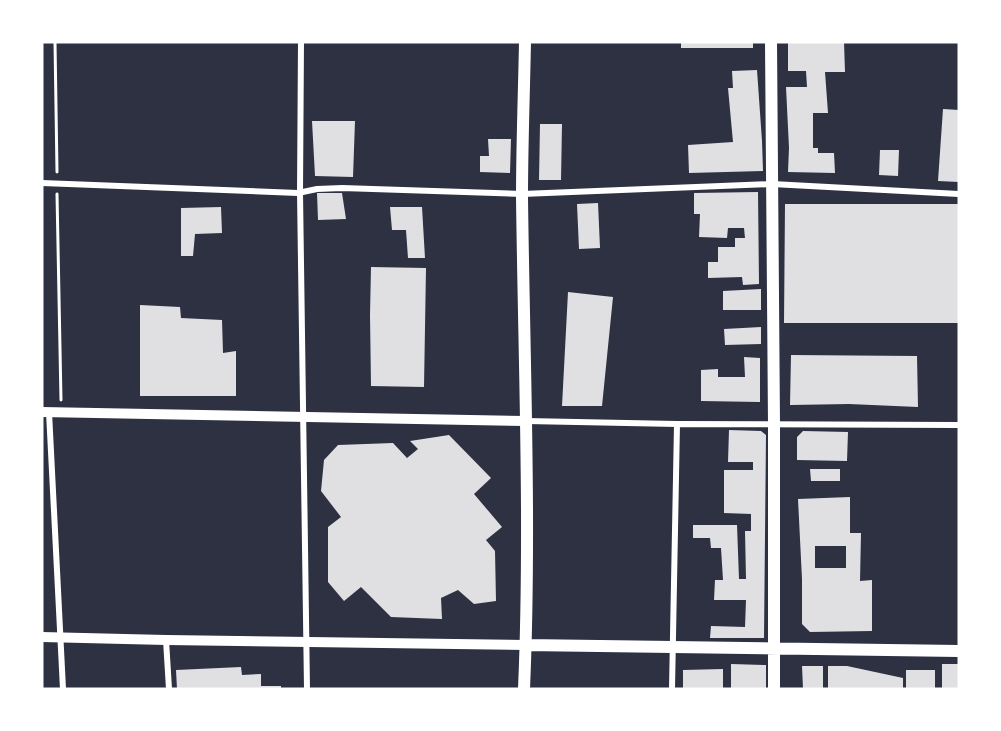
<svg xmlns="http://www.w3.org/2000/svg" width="1001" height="731" font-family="'Archivo Narrow',sans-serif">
<rect width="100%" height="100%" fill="#2d3142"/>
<path fill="#e0e0e3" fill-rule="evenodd" d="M681,42h72v6h-72z
M788,42h56l1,30h-20l3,41h-15v35h5v5h16l1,20 -47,-1 1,-24 -3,-61h21l-1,-16h-18z
M757,70l5,71 1,30 -74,2 -1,-28 45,-3 -5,-54h5l-1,-17z
M943,109l16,1v72l-21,-1z
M312,121h43l-2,56 -38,-1z
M540,124h22l-1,56h-22z
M488,139h23l-1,34 -30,-1v-16h9z
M880,150h19l-1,26 -19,-1z
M758,192l1,92 -16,1 -1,-8 -34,1v-16h10v-15h17v-9h10l-1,-10h-16l-1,10 -28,-1 1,-23h-6v-21z
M317,193h25l4,26 -28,1z
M598,203l2,45 -21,1 -2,-45z
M785,204h174v119h-175z
M221,207l1,26 -27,1 -2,22h-12v-48z
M390,207h32l3,51h-17l-2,-28h-14z
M371,267l55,1 -2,119 -53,-1 -1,-71z
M761,289v21h-38v-19z
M568,292l45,5 -11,109h-40z
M140,305l40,2 1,11 41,2 1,33 13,-2v45h-96z
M761,327v17l-36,1 -1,-16z
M791,355l126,1 1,51 -69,-3 -59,1z
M744,357l16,1v44l-59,-1v-31l17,-1v8h27z
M729,430l32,1 5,4 -2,203h-54l1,-12 34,1 1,-27h-32l1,-20h8l-2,-32h-10l-1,-10h-17v-13h44l2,54h7l-1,-48h6v-17l-27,-1v-43h29v-8h-25z
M803,431l45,1 -1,29 -50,-1v-23z
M449,435l42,43 -17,16 28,33 -16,13 9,11 1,50 -22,3 -16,-14 -17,8 1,21 -51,-2 -30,-30 -17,14 -16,-19v-55l13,-10 -20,-26 3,-31 14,-15 55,-2 14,15 11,-9 -8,-8z
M810,469h30v12h-29z
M850,497v36h11l-1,48 12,-1v51l-62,1 -8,-8v-45l-4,-80zM815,546h31v22h-31z
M731,664l35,1v24h-35z
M942,664h17v25h-17z
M802,666h21v23h-20z
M828,666h19l56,12v11h-75z
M241,667l1,8 19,-1v12h20v3h-104l-1,-19z
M723,669v20h-40v-19z
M906,670h29v19h-29z"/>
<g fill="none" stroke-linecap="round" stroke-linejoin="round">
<path stroke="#fff" stroke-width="3" d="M55,42l2,130
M57,194l4,206"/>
<path stroke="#fff" stroke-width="6" d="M301,42l-1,150 7,497
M42,183l256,10 19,-4 25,-1 180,6 250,-10 187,10
M49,412l14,277
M526,421l151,3 282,1
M166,640l3,49
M672,689l5,-265"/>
<path stroke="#fff" stroke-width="10" d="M42,412l484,9
M42,637l124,3 360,5"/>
<path stroke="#fff" stroke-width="12" d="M771,42l3,382v265
M526,645l433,6
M524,689c7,-164 0,-328 -2,-492 0,-52 2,-103 3,-155"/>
</g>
<rect width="1001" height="731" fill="none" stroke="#ffffff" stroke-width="87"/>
</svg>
